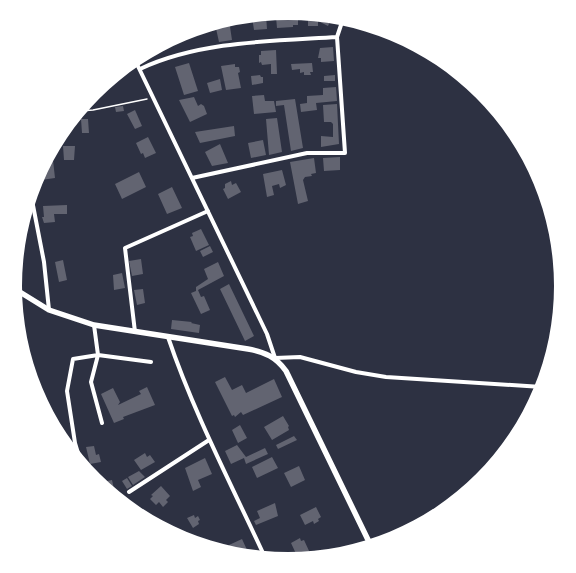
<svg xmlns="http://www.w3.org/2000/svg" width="576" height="573" font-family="Cabin,sans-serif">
<rect width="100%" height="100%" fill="#2d3142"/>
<path fill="#626471" d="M285,13l13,1v11h-5v2l-16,1 -1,-11h9z
M266,15l1,14 -13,1 -2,-13z
M308,15l20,2h4l-4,9 -10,-5v5h-10z
M229,20l3,20 -13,2 -4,-18z
M333,47l1,14 -13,1v-4h-3l2,-10z
M276,50l1,24h-6v-10l-9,1 -1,-3 -2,1v-8h2v-4z
M189,63l9,28 -14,4 -9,-28z
M312,63l1,9h-3l1,3h-7v-3l-4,1v-4l-8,1 -1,-6z
M235,64v3h4l1,5 -2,1 3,15 -15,2 -5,-24z
M260,75l1,2h2v6l-11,2 -1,-9z
M335,75v6h-11v-5z
M220,79l2,11 -12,3 -3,-10z
M336,87l1,14 -21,2 1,7 -16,2 -1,-8 7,-1v-7l16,-1v-7z
M264,95l1,6h9l2,11 -22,2 -2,-18z
M194,97l4,9 3,-2 3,2 3,8 -17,8 -11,-22z
M295,99l8,49 -12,3 -7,-46 -8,1v-5z
M337,104l2,40 -18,3v-11l12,1v-13l-2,-2h-7l-1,-17z
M123,106l1,5 -8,1 -1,-5z
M135,110l7,16 -7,3 -8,-15z
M277,118l5,34 -13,3 -3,-36z
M81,119h7l1,14h-7z
M234,126l1,10 -35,7 -5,-11z
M148,137l8,16 -11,5 -2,-5 -2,1 -5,-11z
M263,140l3,15 -15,3 -3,-15z
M220,144l8,19 -16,3 -7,-14z
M63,146h12l-1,14h-10z
M340,157v13l-16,1 -1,-13z
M314,158l2,15 -5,1 1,2 -7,1 -2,3 5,21 -10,3 -8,-42z
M47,160h6l2,18 -14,2 -2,-6z
M282,170l4,15 -6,3 -1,-4 -7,2 2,9 -7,2 -4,-23z
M139,172l7,15 -24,12 -7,-15z
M231,181l1,4 4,-2 5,9 -13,7 -5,-10 2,-1v-4z
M172,187l10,21 -15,6 -9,-20z
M67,205v9h-13l1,8 -11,1 -2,-6h2l-1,-11z
M201,229l8,16 -13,6 -6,-14 3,-1 -1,-3z
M210,246l3,6 -10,5 -3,-6z
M141,259l2,15 -11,2 -3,-15z
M63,260l4,20 -8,2 -4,-20z
M218,262l6,14 -26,14 3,7 3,-1 6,14 -9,4 -10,-21 5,-2v-4l12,-8 -4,-10z
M122,273l3,15 -11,2 -1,-15z
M229,284l25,52 -9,5 -25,-52z
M143,289l2,14 -8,2 -3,-15z
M172,320l20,2 -1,1 9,2 -1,8 -28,-4z
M225,377l7,13 10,-5 4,8 28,-14 8,18 -39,18 -2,-3 -6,5 -1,-2 -2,1 -17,-34z
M147,387l8,18 -32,12 1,2 -10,4 -13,-29 12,-6 7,14 -2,3 23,-11 -2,-3z
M283,416l6,10 -1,1 1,3 -17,10 -8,-13z
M240,425l7,13 -9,5 -6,-13z
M294,436l3,4 -19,9 -2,-4z
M237,445l9,12 19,-9 3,6 -22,10 -2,-6 -13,6 -6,-13z
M94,446l2,9 3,-1 2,8 -11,2 -4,-17z
M145,453l2,4 3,-2 5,7 -14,8 -7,-10z
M272,457l6,11 -21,10 -5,-11z
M205,458l7,16 -14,6 3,7 -8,4 -8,-23z
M299,466l6,14 -14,7 -7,-14z
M139,471l6,6 -12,8 -5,-8z
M127,478l5,8 -5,3 -5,-8z
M112,480l2,9 -6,2 -10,-8z
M161,486l9,10 -4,4 2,2 -5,5 -4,-5 -3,3 -6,-6 3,-3 -2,-1z
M275,503l3,13 -22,9 -2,-4 6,-3 -3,-7z
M316,507l5,10 -3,2 1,2 -5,3 -1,-3 -8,4 -5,-10z
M194,515l1,3 3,-2 2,4 -2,1 1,3 -6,4 -6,-10z
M300,538l1,3 3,-1 6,13 -12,5 -7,-15z
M242,539l6,13 -7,3 -13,-2 -2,-4 4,-1 -1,-3z
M347,546l1,3 7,-3 2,4 -10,3 -2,-5z"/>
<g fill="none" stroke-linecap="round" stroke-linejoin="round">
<path stroke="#fff" stroke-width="1.5" d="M80,111l13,-1 54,-11"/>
<path stroke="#fff" stroke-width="4" d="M135,60l132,274 8,24 25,-1 56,15 30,5 156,10
M140,69c59,-28 133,-28 197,-32
M192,178l115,-25h38l-8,-116 6,-18
M31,195l13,67 5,48
M94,325l4,30 -7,27 11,41
M135,332l-10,-84 83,-37
M168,337c25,74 62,145 95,216v5
M81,463l-6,-20 -8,-52 6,-32 25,-4 53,7
M129,492l80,-52"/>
<path stroke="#fff" stroke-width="5.5" d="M15,289l34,21 45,15 154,24c17,3 28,8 38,22l85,175"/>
</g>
<path d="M0 0H576V573H0ZM22 286a266 266 0 1 1 532 0a266 266 0 1 1-532 0Z" fill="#fff" fill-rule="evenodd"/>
</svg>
